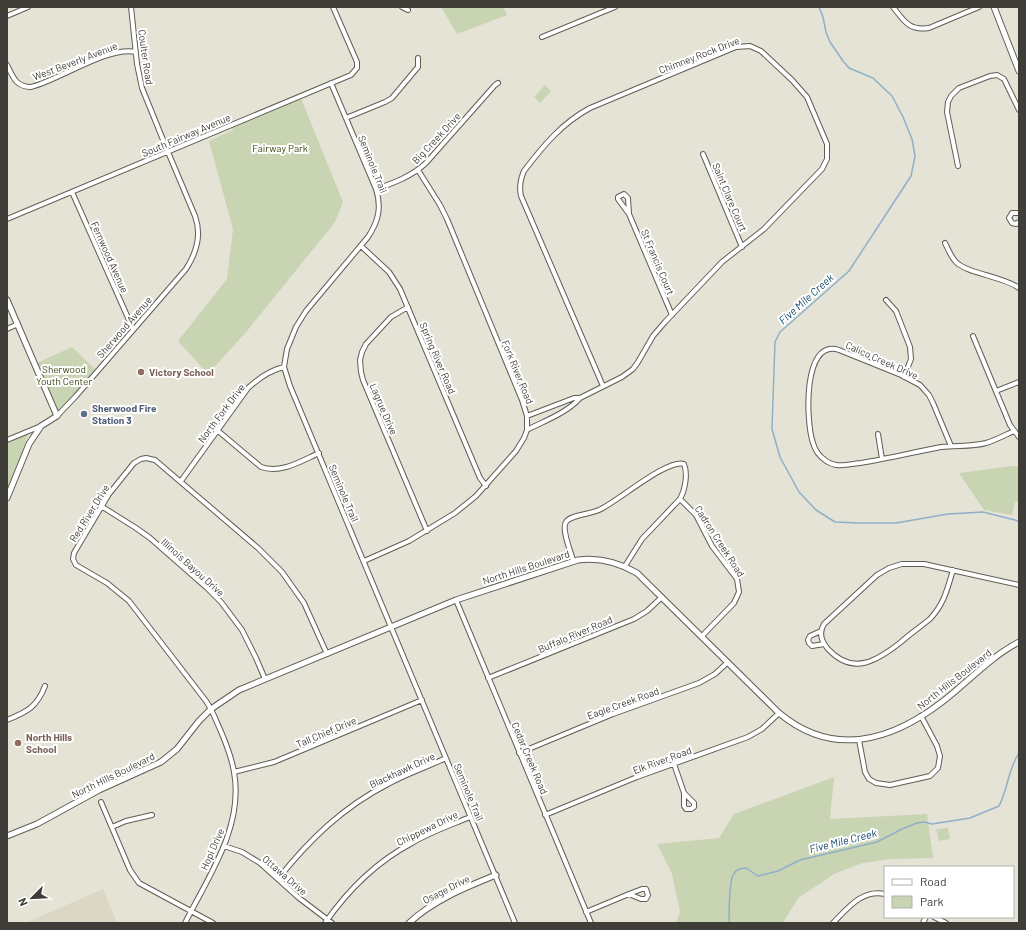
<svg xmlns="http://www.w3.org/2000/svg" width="1026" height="930" font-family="Barlow,sans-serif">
<rect width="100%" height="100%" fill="#e5e2d6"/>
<path fill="#dbd7c4" d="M103,889l14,34h-91l11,-5z"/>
<path fill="#c9d4b3" d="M441,7h62l4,8 -50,19z
M545,85l6,6 -11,12 -6,-6z
M300,96l43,106 -8,20 -88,109 -39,43 -30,-33 49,-62 6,-50 -24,-88 24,-11 -2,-6z
M72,347l25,24 -40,45 -22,-52z
M28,434l-17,51 -4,-1v-41z
M1013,466l6,1v34l-4,1 -3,13 -28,-5 -25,-37z
M834,777l-4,42 97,-5 6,44 -43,1 -27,4 -27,10 -38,25 -15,25h-107l4,-11 -8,-38 -15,-30 62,-6 15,-24z
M948,828l2,11 -11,2 -3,-12z"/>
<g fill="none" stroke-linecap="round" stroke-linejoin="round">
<path stroke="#90b0c8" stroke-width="1.5" d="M819,7l4,10 3,15 4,10 13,19 6,7 24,10 19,18 11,21 9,22 3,17 -4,20 -62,95 -69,61 -5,10 -3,87 8,28 19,35 17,18 19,12 23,1h38l52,-9 35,-2 32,8 4,2
M729,923c0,-10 0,-39 4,-48 2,-5 8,-7 13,-7l12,8 20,-5 22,-11 77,-18 25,-13 15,-6 7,-1 8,2 38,-6 29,-12c9,-17 9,-37 20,-53"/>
<g stroke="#5f5d53" stroke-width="6">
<path id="minor" d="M402,7l6,3
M893,7c11,14 16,24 36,21l50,-21
M7,16l21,-9
M542,37l73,-30
M7,65c6,12 9,22 24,22 29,-7 76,-41 105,-35
M331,83l45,106c6,19 2,33 -8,48l-62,74 -10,16 -9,22 -3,18 6,19 225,537
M346,118l39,-16 7,-4 26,-31v-9
M703,154l39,93
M958,166l-11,-54 1,-10 3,-6 8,-8 31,-12 7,-1 7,4 15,31
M376,189c18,-6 36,-13 50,-26l69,-78 3,-2
M72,192l61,137
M1019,213h-7l-3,5 3,5 4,1 3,-2
M629,214l-1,-16 -4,-4 -6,3v2l11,15 43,101
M7,219l344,-144 6,-7v-6l-24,-55
M945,243c3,6 6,14 11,19 12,12 46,14 63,26
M361,246l28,26 11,17 80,189 6,8
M886,300l10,11 14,36 1,12 -7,18
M408,307l-17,10 -25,27 -4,8 -2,8 1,12 2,8 64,151
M7,329l11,-5
M973,336l37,89 9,12
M996,391l23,-9
M57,416l19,-20 110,-127c11,-17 16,-34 9,-53l-27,-64 -26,-64 -5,-24 -6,-57
M527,416l47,-18h6
M217,430l44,37c20,7 40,-6 58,-14
M527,430c17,-9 40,-17 53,-32l42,-21 11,-8 5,-7 15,-26 12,-14 57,-60 42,-33 58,-60 5,-10v-15l-20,-47 -15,-17 -31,-29 -11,-5 -14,1 -146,61c-28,15 -47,38 -66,63 -4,9 -5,16 -3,25l82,190
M878,434l4,25
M7,440l34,-14
M951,446l-18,-43 -4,-8 -9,-10 -19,-10 -62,-25c-37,-12 -33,73 -26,93 2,7 6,13 12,17 3,3 7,4 11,5 8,1 16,-1 24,-2 27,-4 54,-11 81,-16 15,-2 31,0 45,-4 10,-3 19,-8 28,-12
M181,481l67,-93c11,-10 22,-18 36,-21
M101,506l35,22 14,10 57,50 14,14 21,28 14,28 9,21
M573,560c-2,-8 -12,-31 -7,-38 4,-7 25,-8 33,-12 18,-8 69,-52 85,-46 4,10 1,26 -4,35l16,16 16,31 25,33 2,13 -5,11 -32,33
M364,561l45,-20 46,-28 21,-17 40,-45 8,-13 3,-8v-14l-5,-16 -75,-181 -7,-14 -22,-35
M625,566l17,-27 38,-40
M953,570c-6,20 -9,34 -23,49 -10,8 -20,15 -29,23 -24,19 -48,34 -73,7 -7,-8 -9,-17 -4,-25l53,-49 12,-7 13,-4h22l95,21
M456,600l135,323
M821,631l-11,5 -2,4 1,3 3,3 12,-2
M488,678l146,-59 13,-8 15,-14
M7,720c20,-8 30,-13 38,-34
M859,740l6,32 4,7 7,4 14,2 40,-9 8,-8 2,-12 -3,-10 -16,-30
M519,753l94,-39 86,-31 16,-9 13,-12
M674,764l10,29
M234,772l40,-10 148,-62
M684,793l10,10v4l-3,2h-5l-2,-3z
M101,802l29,68 9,13 74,40
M545,815l92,-38 111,-40 14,-8 17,-16
M112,827l14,-6 26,-6
M224,846l18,6 18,11 39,35 33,25
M278,879c31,-39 65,-72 110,-95 18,-10 39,-17 58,-26
M642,889h4l2,6 -2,4h-5l-12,-5z
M586,912l43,-18
M934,917l12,6
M185,923c23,-46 59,-96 49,-151 -2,-13 -7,-26 -12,-38 -5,-11 -9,-23 -16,-33l-77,-100 -22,-18 -31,-18 -3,-6 1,-6 35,-59 25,-31 7,-4 5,-1 9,2 103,88 24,24 22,31 23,51
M325,923c23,-33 51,-61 87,-80 18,-11 39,-18 58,-26
M833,923c15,-15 29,-34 52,-29
M923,923l3,-6"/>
</g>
<g stroke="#5f5d53" stroke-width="7">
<path id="tertiary" d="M994,7l25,64
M7,300l50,116 -16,10 -12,18 -22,54
M7,836l30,-12 62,-34 62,-28 16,-13 22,-28 12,-12 28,-19 217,-90 122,-40c22,-3 40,2 59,13l142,140c54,45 112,28 163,-11 26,-20 48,-45 77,-60
M409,923c25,-23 55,-35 87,-48"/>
</g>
<use href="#minor" stroke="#fff" stroke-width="4"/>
<use href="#tertiary" stroke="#fff" stroke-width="5"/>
</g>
<g fill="#8d6e63" stroke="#fff" stroke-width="1.5">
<circle cx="141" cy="372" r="4"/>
<circle cx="18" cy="743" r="4"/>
</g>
<circle fill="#5c6f8a" stroke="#fff" stroke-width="1.5" cx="84" cy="414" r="4"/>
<g text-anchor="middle" stroke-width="4" stroke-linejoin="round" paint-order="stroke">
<g font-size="10" fill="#3e3d38" stroke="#fff">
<text transform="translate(699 55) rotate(-21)" y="4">Chimney Rock Drive</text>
<text transform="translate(146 57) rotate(82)" y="4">Coulter Road</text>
<text transform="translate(75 61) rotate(-21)" y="4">West Beverly Avenue</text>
<text transform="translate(186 135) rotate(-23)" y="4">South Fairway Avenue</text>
<text transform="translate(436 138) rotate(-47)" y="4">Big Creek Drive</text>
<text transform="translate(373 164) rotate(68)" y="4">Seminole Trail</text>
<text transform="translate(730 197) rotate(67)" y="4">Saint Clare Court</text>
<text transform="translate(110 257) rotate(66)" y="4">Fernwood Avenue</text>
<text transform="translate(658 262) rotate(67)" y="4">St Francis Court</text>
<text transform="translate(124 327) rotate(-49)" y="4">Sherwood Avenue</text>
<text transform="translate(438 358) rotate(67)" y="4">Spring River Road</text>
<text transform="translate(882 360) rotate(24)" y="4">Calico Creek Drive</text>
<text transform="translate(518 372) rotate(68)" y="4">Fork River Road</text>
<text transform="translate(384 409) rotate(67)" y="4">Lagrue Drive</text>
<text transform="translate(221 413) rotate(-53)" y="4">North Fork Drive</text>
<text transform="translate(344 493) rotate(67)" y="4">Seminole Trail</text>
<text transform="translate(89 513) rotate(-58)" y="4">Red River Drive</text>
<text transform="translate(720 541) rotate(57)" y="4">Cadron Creek Road</text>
<text transform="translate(193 567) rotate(42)" y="4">Illinois Bayou Drive</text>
<text transform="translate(526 567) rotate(-18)" y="4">North Hills Boulevard</text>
<text transform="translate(575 634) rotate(-23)" y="4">Buffalo River Road</text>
<text transform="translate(954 679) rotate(-38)" y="4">North Hills Boulevard</text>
<text transform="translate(623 703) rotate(-20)" y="4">Eagle Creek Road</text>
<text transform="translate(326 732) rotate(-23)" y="4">Tall Chief Drive</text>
<text transform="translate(530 758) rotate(67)" y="4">Cedar Creek Road</text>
<text transform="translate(662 760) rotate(-20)" y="4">Elk River Road</text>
<text transform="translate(402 770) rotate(-25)" y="4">Blackhawk Drive</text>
<text transform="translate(113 775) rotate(-26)" y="4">North Hills Boulevard</text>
<text transform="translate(469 792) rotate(67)" y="4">Seminole Trail</text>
<text transform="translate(427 828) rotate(-26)" y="4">Chippewa Drive</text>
<text transform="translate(212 849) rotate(-66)" y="4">Hopi Drive</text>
<text transform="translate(285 875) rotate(41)" y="4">Ottawa Drive</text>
<text transform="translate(446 889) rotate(-27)" y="4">Osage Drive</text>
</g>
<g font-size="10" fill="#37440c" stroke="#fff">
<text x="280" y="152">Fairway Park</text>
<text x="64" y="373">Sherwood<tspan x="64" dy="12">Youth Center</tspan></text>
</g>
<g font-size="10" font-weight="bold" fill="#785e54" stroke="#fff" text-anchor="start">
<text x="149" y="376">Victory School</text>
<text x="26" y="741">North Hills<tspan x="26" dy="12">School</tspan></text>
</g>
<g font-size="10" font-weight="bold" fill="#4e5e75" stroke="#fff" text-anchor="start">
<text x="92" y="412">Sherwood Fire<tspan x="92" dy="12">Station 3</tspan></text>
</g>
<g font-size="11" font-style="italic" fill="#13496b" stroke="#fff">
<text transform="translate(806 299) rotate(-42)" y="4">Five Mile Creek</text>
<text transform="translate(843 841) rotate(-14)" y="4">Five Mile Creek</text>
</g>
</g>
<rect width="1026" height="930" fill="none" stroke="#3e3d38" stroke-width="16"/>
<rect x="884" y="866" width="130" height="52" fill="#ffffff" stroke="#b2b1af"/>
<rect x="892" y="879" width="20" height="6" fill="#ffffff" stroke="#b2b1af"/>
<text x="920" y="886" font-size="12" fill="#3e3d38">Road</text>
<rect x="892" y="896" width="20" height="12" fill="#c9d4b3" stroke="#b2b1af"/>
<text x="920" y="906" font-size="12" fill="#3e3d38">Park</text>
<g transform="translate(32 898) rotate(246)" stroke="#ffffff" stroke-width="3" paint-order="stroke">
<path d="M0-3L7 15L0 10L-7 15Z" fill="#3e3d38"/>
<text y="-6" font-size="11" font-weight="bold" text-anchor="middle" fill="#3e3d38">N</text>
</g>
</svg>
